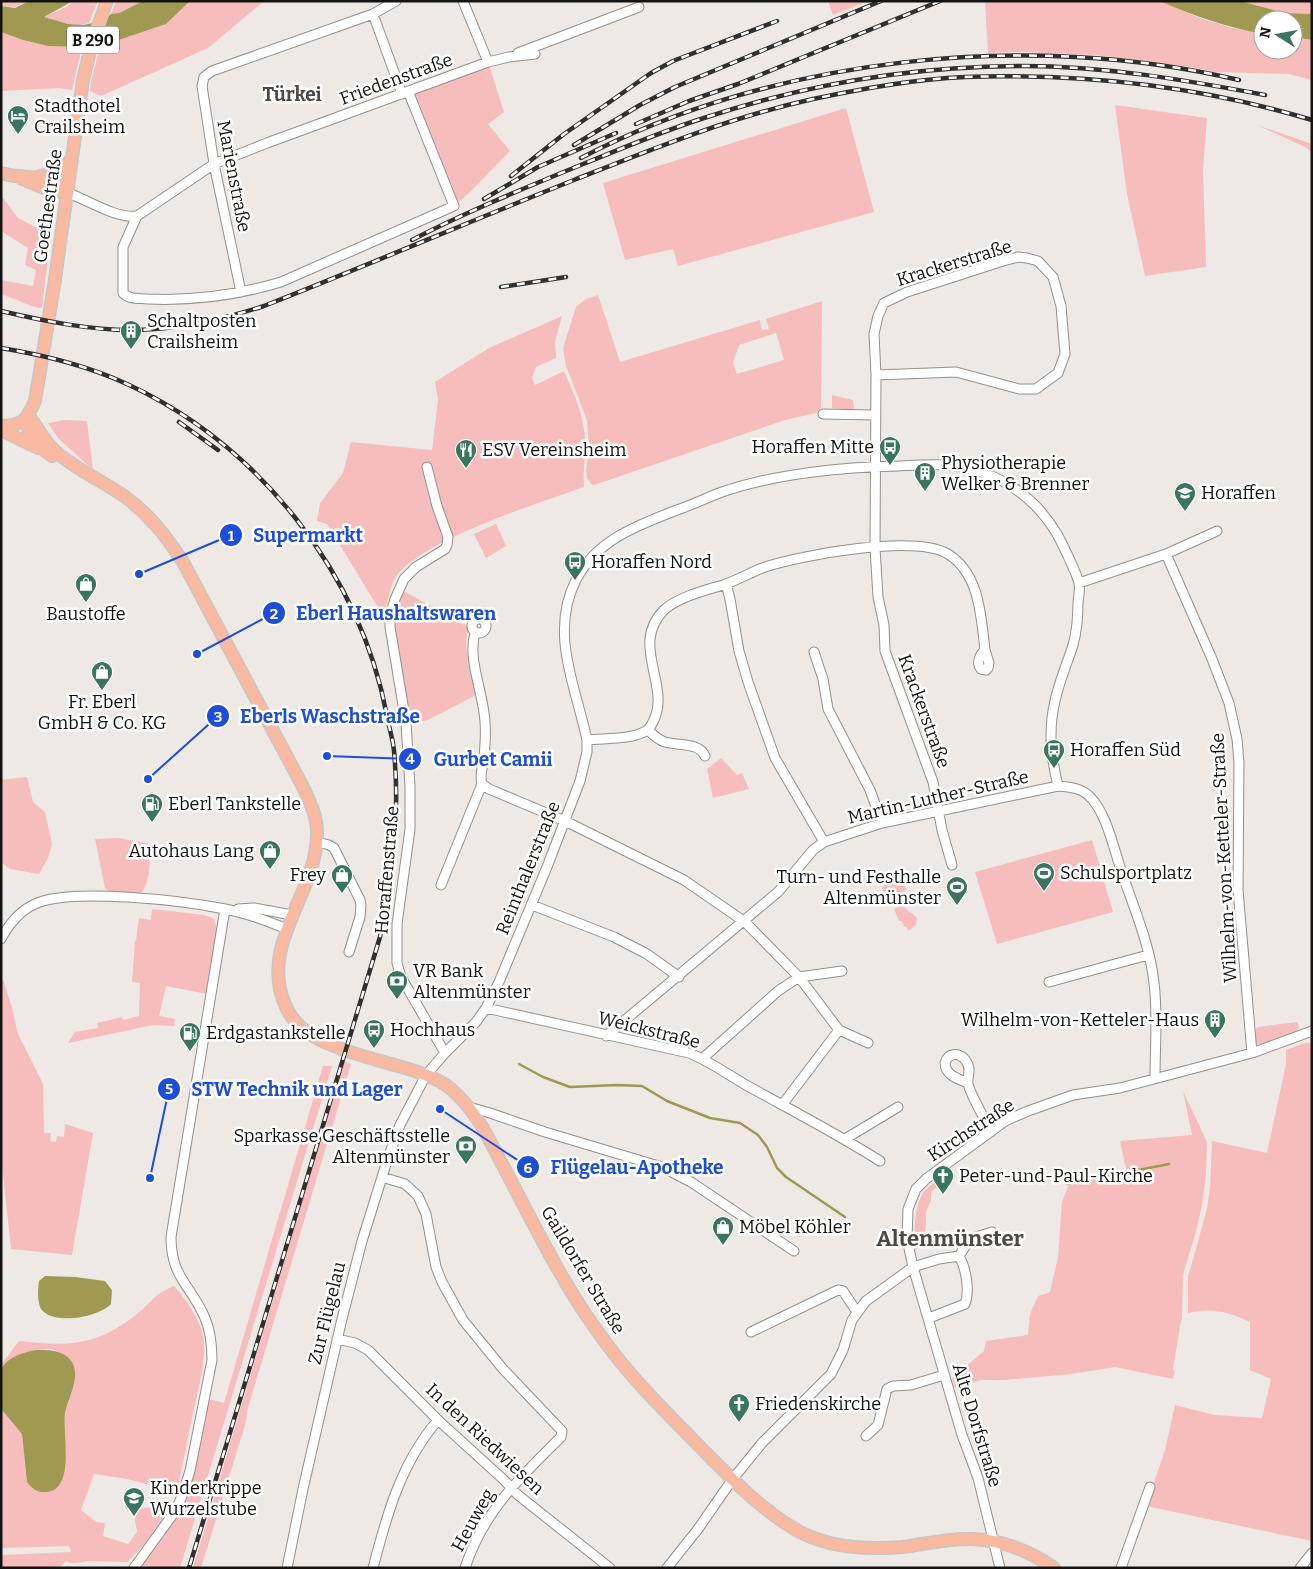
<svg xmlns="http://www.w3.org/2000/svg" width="1313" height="1569" font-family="Bitter,serif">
<rect width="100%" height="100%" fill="#eee9e5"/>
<path fill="#f6bdbc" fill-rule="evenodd" d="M1,1h27l-13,6 -14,-1z
M74,1h24l-9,22c-15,5 -31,-2 -45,-6l22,-10z
M116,1h27l-24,12 -8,1z
M190,1h74l-56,47 -107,48 -11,-5 1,-10 10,-37 12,-2 53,-18z
M828,1h40l-35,14z
M985,1h175l40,17 29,9 34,7v16h30v-13l19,3v40l-23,-6 -76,-2 -22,-5 -95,-12 -74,-3 -34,1z
M1240,1h72v13l-27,-1z
M1,32l22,8 25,6 34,1 -10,43 -13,-2 -58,3z
M488,62l16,50 -16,12 22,27 -42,43 -14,12 -46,-115z
M1115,105l92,13 -4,51 3,98 -61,9 -18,-82z
M846,108l28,104 -196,54 -5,-17 -48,11 -22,-77z
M1257,125l55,19v8l-7,-5z
M1,195l17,23 33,17 -9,73 -8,-1 -33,-13v-14l32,6 3,-16 -11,-5 3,-17 -27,-17z
M598,295l22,67 140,-42 2,10 7,-1 -3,-10 56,-18 -1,107 -5,5 -31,7 -191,65 -3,-1 -4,-6 -1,-8 3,-22 -2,-28 -21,-54 -3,-18 13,-41 10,-8zM776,333l8,27 -47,14 -4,-11 6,-18z
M562,316l-7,26 1,16 -20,9 -4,11 3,7 29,-14c10,23 21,46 21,72 0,15 -2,29 -1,44 -42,15 -170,55 -190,93 -5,10 -6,23 -10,33l-5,-4 -52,-85 -10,-3 3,-18 23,-30 8,-31 81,8 6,-50 -3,-18 54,-34z
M832,395l21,5 1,10 -22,-2z
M65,420l22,1 6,49 -35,-32 -10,-15z
M496,524l10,22 -20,12 -12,-24z
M402,590l19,11 19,9 29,18c-8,17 3,49 7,67l-48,25 -16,3 -19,-93 1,-20z
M721,758l16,17 5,-2 7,16 -36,9 -6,-29z
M27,777l6,25 12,10 7,32 -4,14 -9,16 -29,-5 -9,-7v-82z
M119,838l31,6c-1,15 2,39 -10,50l-31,-3 -4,-3 -10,-49z
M1092,840l21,72 -116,32 -22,-72z
M893,879l5,1 9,9c-15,15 1,20 10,29l-1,7 -8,6 -2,-5 -2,1 -2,-6h-3l-5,-12 4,-2 -3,-7h-5l-8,-11 4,-8z
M152,909l53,6 9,4 3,11 -10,64 -41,-8 -7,30 16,3 -1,7 -21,-1 -85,18 7,-11 23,-4 -1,-5 25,-6 1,3 16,-4 1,-33 -8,-1 3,-41h1l3,-23 12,2z
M3,979l9,29 6,26 25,50 1,49h7l-1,8 6,1 1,-6 7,1 1,-13 28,9 -21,122 -61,-6 -10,-94v-172z
M1297,1022l2,5 -2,5 -36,13 -6,-2c-2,-7 -3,-12 3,-16z
M1305,1043h7v498l-166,-35 19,-56 10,-45 40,10 47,3 9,-39 -21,-9v-48c-21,-10 -39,-15 -62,-9v-36l19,-68 3,-22 2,-46 55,12 19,-89v-14z
M344,1061l7,3 -104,347 -1,11 -45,146h-8z
M323,1066h9l-152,502h-42l3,-6 22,-25 15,-25 30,-113 16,4z
M1183,1091l24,51 -1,32 -4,31 -6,27 -13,43 -1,45h-1l-8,50 2,1 -2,8 -58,-12 -44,7 -67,6h-23l-26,8 -3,-10 32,-27 2,-10 42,-6 2,-21 8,-18 12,-4 8,-35 4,-55 7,-18 58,-11 -7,-32 72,-6z
M941,1177l2,4 -12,11v8l-5,12v11l-3,24 -8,2c-1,-17 -1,-41 8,-56 4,-6 12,-11 18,-16z
M174,1286c12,14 25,31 29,50 4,23 -4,50 -9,72 -6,28 -11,56 -17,84l-50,-13 -33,-5 -13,36 15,12 9,1 -2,13 25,8 9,-12c0,-4 -2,-8 -2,-12 1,-18 23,-13 32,-7l-23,32 -17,17c-11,0 -22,-1 -33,-1 -10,-1 -20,5 -28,0l-7,7h-58v-13l70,-3 -2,-6 -68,2v-139l21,25 5,48 35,-2 4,-25 -2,-29 1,-13 10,-34v-9c-5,-6 -10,-13 -16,-18 -15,-10 -41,7 -55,13l-3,4v-4l18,-24c47,5 74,6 113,-23 16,-12 23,-25 42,-32z"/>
<path fill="#a09951" d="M29,1h44l-29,16 24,7 16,1 20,-5 7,-6 8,-1 24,-12h47l-24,23 -53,18 -31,5 -34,-1 -25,-6 -22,-8v-26l14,2z
M1160,1h80l45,12 27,1v26l-19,-3v-17h-30v14c-37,-7 -69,-18 -103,-33z
M45,1276l30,1 30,4 7,9 -1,14c-12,13 -57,22 -70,5 -4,-7 -3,-20 -2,-28z
M37,1350c13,0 27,0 35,12 9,15 -4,36 -7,51 -3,19 11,76 -18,79 -9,1 -15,-3 -20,-10l-5,-48 -21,-25v-40c8,-13 23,-17 36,-19z"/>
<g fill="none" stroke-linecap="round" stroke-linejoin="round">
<path stroke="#a09951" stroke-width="2.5" d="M519,1064l24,13 27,10 47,-2 25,1 25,15 43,17 30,5 18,12 9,12 10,21 9,9 59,40
M1067,1184l102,-20"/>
<g stroke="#94908d" stroke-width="11">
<path id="minor" d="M463,1l25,61
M373,14l29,80
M518,53l121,-46
M408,91l46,115 -173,76c-43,13 -88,19 -133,17 -9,-1 -18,1 -25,-6v-46l14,-31 77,-52 53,-21 221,-81 21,-5 26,-3
M68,193c20,7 48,26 69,23
M241,292l-27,-128 -12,-78 2,-9 8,-6 161,-57 23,-13
M876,375l80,-3 63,17h17l22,-16 7,-19 -4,-48 -8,-29 -15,-16 -11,-3 -9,-1 -15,4 -96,31 -23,11 -6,13 -4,18 2,41 -1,173 3,49 6,28 1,26 48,131 9,48 10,35
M823,414l52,1
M427,467l10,39 11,31 -1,8 -2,4 -29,18 -12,12 -9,20 -5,18v10l16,96 4,64v42l-13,95v39l4,14 44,76
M1166,554l46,105 17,44 8,36 2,24 -1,127 14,163
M1079,583l87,-29 51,-23
M726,584l4,15 9,52 9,31 27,76 49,84
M472 626a7 7 0 1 1 14 0a7 7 0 1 1-14 0Z
M985,650l4,13 -1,5 -2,2 -5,-1c-5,-6 -1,-15 4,-19z
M814,652l9,27 5,30 42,81 12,33
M648,730c5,5 10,10 17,12 13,4 34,0 40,14
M587,740c18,-2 43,0 59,-9 4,-2 5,-6 7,-9 19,-36 -24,-77 11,-112 14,-13 42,-20 59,-25 15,-5 28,-13 42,-18 37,-12 150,-33 183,-13 32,20 33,63 37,96
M482,784l7,5 76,32 119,59 61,42 54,55 40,53 29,13
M317,842l12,3 5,3 26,52 1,5 -1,12 -11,35
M441,885l41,-101c-3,-9 1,-18 2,-27 1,-11 2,-24 1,-35 -1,-28 -18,-63 -10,-89
M532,905l82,32 33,17 32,23
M238,909l16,-1 38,7
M1,939c8,-15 18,-28 34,-35 35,-17 150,-3 190,5 22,4 42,12 62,20
M1049,982l99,-27
M486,1008l203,45c20,8 38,21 57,32 45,25 90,48 134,76
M606,1036l172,-144 35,-42 11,-8 58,-19 176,-37c12,1 24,2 32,11 16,15 24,52 31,73 12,36 29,74 33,113 4,31 1,63 1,95
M702,1059l76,-68 21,-14 43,-6
M968,1083c-10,-4 -23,-8 -23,-20 3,-11 15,-11 21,-2 6,8 1,15 2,23 3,12 17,35 23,48
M782,1105l57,-75
M469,1107l21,6 55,19 117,35 29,15 103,69
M845,1139l53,-32
M382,1177l23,7 13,12 8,18 10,53 6,15 21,38 40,49 59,62 -1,6c-41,41 -77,73 -96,131
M959,1256l11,-17 22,-7
M751,1332l87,-42 5,1 14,21
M337,1339l18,4 13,7 70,70 66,60 14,15 92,73
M866,1436l12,-11 9,-36 6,-3 18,-1 33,-10
M134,1568l42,-58 6,-14 8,-25 22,-111c0,-15 -1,-28 -7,-42 -14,-33 -34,-40 -34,-81l54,-328
M287,1568l16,-79 38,-166 21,-82 26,-83 12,-33 26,-50 19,-22 31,-31 10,-14 13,-26 48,-115 33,-86 7,-29v-12c-11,-53 -38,-107 -11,-160 20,-40 62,-55 101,-70 15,-5 29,-12 45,-18 52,-18 121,-25 176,-26 22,-1 46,-3 68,2 39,8 71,32 91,66 6,11 19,38 22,49 1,6 0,13 -1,19 0,15 -1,29 -5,43 -6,19 -14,37 -18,56 -7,29 -4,56 3,85
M373,1568c14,-54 28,-105 65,-148
M667,1568l31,-39 34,-49 30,-37 69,-69 12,-24 9,-30 14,-19 47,-34 26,-8 20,-3c7,12 11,35 6,48l-36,14
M1000,1568l-22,-90 -16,-43 -49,-168 -6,-28 1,-30 8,-20 10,-10 79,-58 23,-10 45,-16 47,-7 132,-35 60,-22
M1121,1568l29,-81
M1300,1568l12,-15"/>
</g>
<g stroke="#c7c6c6" stroke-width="14">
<path id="major" d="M1,173c5,1 11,3 16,3 18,2 38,1 51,17
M38,177l22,-7 11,-10
M22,179l32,13 14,1
M28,415c9,11 15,24 25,34 20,19 48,31 71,47 25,18 42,40 59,66l119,223c7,15 15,30 15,47 1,62 -60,112 -31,175 21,49 113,51 155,75 9,5 17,13 24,21 15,17 25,38 36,59 16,30 31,60 47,89 18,34 38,66 61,96 26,35 59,67 89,98 30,30 59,61 95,83 32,20 74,22 110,19 23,-3 45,-9 69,-8 30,1 58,12 82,29
M28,415c-3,20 8,30 24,41
M1,426c22,0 26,-7 34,-25l19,-115 29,-206 9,-37 15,-42
M1,430l37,18"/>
</g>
<use href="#minor" stroke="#fff" stroke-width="9"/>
<use href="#major" stroke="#fab9a1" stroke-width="11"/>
<g stroke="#32302e" stroke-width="4.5">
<path id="rail" d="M636,124l53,-23 49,-17 202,-83
M574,145l66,-40 35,-18 206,-86
M581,158c193,-101 448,-128 658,-78
M511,176l53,-42 87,-61 22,-12 104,-40
M484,199l54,-32 78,-34
M412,240c56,-29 113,-52 171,-76 40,-16 80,-33 121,-46 103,-34 210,-52 319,-52 82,0 162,14 242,29
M501,287l65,-10
M1,311c43,10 92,20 136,19 44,-1 86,-11 127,-24 104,-41 207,-85 310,-126 78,-31 157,-63 239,-81 49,-10 101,-20 152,-22 117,-4 234,9 347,43
M1,348c43,7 87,18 126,36 132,61 233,189 260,332 2,12 6,23 7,35 6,64 -1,123 -14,186l-191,631
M179,422l39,28"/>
</g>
<use href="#rail" stroke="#fff" stroke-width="2.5" stroke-dasharray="8" stroke-linecap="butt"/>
</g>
<defs>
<g id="hotel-pin" transform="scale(1.125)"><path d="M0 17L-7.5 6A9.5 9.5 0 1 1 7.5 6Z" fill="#3a755f" stroke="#fff"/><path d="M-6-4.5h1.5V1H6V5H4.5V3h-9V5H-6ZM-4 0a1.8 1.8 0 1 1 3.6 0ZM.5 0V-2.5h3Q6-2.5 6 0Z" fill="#fff"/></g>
<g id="building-pin" transform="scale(1.125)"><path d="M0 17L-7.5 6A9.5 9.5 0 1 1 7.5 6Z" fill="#3a755f" stroke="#fff"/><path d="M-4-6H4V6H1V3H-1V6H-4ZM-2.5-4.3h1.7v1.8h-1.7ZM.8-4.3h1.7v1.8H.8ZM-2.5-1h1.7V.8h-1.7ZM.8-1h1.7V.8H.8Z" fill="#fff"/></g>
<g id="bus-pin" transform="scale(1.125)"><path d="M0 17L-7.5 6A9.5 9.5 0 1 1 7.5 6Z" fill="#3a755f" stroke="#fff"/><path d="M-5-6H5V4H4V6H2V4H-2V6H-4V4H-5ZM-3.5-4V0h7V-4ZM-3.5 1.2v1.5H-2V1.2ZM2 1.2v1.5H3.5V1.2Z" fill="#fff"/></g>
<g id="restaurant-pin" transform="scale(1.125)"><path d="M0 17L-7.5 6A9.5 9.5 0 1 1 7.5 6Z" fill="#3a755f" stroke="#fff"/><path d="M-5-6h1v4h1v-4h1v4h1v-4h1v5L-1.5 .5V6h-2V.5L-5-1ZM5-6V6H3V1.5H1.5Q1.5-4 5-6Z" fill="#fff"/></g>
<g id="school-pin" transform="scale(1.125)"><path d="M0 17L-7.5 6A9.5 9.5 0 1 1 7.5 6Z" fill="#3a755f" stroke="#fff"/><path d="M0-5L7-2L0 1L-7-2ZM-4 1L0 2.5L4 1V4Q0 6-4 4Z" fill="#fff"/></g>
<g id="shop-pin" transform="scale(1.125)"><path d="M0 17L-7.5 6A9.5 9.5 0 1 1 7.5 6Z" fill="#3a755f" stroke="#fff"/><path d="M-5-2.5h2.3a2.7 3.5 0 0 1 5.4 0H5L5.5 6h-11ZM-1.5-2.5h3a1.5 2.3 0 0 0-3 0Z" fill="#fff"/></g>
<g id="fuel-pin" transform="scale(1.125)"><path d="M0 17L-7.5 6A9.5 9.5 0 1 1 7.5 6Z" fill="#3a755f" stroke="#fff"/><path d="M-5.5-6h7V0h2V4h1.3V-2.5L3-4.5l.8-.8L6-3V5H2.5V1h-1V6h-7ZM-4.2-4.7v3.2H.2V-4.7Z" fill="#fff"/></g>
<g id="stadium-pin" transform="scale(1.125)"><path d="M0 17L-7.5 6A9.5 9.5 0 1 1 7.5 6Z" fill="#3a755f" stroke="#fff"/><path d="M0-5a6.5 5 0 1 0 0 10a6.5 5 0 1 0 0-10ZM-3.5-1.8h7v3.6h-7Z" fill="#fff"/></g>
<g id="bank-pin" transform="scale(1.125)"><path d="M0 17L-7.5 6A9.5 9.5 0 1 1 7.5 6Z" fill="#3a755f" stroke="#fff"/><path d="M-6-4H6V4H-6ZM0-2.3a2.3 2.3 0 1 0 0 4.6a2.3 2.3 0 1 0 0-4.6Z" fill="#fff"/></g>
<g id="church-pin" transform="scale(1.125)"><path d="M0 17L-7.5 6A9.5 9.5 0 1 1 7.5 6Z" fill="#3a755f" stroke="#fff"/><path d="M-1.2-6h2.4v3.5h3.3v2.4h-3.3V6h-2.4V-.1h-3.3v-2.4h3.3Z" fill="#fff"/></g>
</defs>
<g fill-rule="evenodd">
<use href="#hotel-pin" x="18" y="116"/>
<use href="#building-pin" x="131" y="331"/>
<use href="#bus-pin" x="890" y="447"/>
<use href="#restaurant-pin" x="466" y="450"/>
<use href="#building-pin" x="925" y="473"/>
<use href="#school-pin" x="1185" y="493"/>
<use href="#bus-pin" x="575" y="562"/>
<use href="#shop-pin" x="86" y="584"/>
<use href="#shop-pin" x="102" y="672"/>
<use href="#bus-pin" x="1054" y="750"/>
<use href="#fuel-pin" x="152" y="804"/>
<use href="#shop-pin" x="270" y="851"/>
<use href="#stadium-pin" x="1044" y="873"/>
<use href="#shop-pin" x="342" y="875"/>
<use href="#stadium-pin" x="957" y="887"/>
<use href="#bank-pin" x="397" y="981"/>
<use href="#building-pin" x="1215" y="1020"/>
<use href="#bus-pin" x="374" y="1030"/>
<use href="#fuel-pin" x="190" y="1033"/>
<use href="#bank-pin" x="466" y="1146"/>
<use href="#church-pin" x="943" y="1176"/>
<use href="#shop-pin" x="723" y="1227"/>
<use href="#church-pin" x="739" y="1404"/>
<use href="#school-pin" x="134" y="1498"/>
</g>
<g text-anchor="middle" stroke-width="5" stroke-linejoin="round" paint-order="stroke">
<rect fill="#fff" stroke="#5a5a58" stroke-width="1" x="67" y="26.5" width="52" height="27" rx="4"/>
<g font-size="16" font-weight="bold" fill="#141311">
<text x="93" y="46">B 290</text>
</g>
<g font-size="18" fill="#141311" stroke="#fff">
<text transform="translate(396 79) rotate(-20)" y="6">Friedenstraße</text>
<text transform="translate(234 176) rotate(79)" y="6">Marienstraße</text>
<text transform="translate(48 206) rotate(-82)" y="6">Goethestraße</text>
<text transform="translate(954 263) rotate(-17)" y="6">Krackerstraße</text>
<text transform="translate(924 711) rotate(70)" y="6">Krackerstraße</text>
<text transform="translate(938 797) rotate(-13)" y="6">Martin-Luther-Straße</text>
<text transform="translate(1224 858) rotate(-93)" y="6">Wilhelm-von-Ketteler-Straße</text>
<text transform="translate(528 868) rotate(-68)" y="6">Reinthalerstraße</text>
<text transform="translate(387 870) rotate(-85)" y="6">Horaffenstraße</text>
<text transform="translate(649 1030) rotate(14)" y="6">Weickstraße</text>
<text transform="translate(971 1130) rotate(-33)" y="6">Kirchstraße</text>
<text transform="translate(583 1270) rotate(59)" y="6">Gaildorfer Straße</text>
<text transform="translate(327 1313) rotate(-76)" y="6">Zur Flügelau</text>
<text transform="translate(977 1425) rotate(73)" y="6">Alte Dorfstraße</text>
<text transform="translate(485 1439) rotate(43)" y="6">In den Riedwiesen</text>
<text transform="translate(473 1520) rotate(-61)" y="6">Heuweg</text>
</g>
<g font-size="18" fill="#141311" stroke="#fff" text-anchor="start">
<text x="34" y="112">Stadthotel<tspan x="34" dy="21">Crailsheim</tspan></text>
<text x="147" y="327">Schaltposten<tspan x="147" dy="21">Crailsheim</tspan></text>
<text x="874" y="453" text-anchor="end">Horaffen Mitte</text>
<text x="482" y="456">ESV Vereinsheim</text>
<text x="941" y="469">Physiotherapie<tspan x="941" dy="21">Welker &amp; Brenner</tspan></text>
<text x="1201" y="499">Horaffen</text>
<text x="591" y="568">Horaffen Nord</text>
<text x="86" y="620" text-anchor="middle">Baustoffe</text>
<text x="102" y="708" text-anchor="middle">Fr. Eberl<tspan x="102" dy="21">GmbH &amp; Co. KG</tspan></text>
<text x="1070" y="756">Horaffen Süd</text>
<text x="168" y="810">Eberl Tankstelle</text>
<text x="254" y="857" text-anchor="end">Autohaus Lang</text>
<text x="1060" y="879">Schulsportplatz</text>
<text x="326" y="881" text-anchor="end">Frey</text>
<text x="941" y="883" text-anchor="end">Turn- und Festhalle<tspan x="941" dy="21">Altenmünster</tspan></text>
<text x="413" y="977">VR Bank<tspan x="413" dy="21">Altenmünster</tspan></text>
<text x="1199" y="1026" text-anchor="end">Wilhelm-von-Ketteler-Haus</text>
<text x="390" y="1036">Hochhaus</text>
<text x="206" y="1039">Erdgastankstelle</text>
<text x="450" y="1142" text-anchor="end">Sparkasse Geschäftsstelle<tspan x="450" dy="21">Altenmünster</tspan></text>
<text x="959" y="1182">Peter-und-Paul-Kirche</text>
<text x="739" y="1233">Möbel Köhler</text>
<text x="755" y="1410">Friedenskirche</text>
<text x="150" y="1494">Kinderkrippe<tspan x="150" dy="21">Wurzelstube</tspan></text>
</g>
<g font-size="19" font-weight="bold" fill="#4c4845" stroke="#fff">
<text x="292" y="101">Türkei</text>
</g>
<g font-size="22" font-weight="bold" fill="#4c4845" stroke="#fff">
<text x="950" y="1246">Altenmünster</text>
</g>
</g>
<path fill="none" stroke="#1d4ed8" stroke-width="2" d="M139 574L231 535M197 654L274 613M148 779L218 716M327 756L410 759M150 1178L169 1089M440 1109L528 1167"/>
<g fill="#1d4ed8" stroke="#fff" stroke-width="2">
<circle cx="139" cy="574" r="5"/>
<circle cx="197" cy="654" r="5"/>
<circle cx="148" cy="779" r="5"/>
<circle cx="327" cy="756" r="5"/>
<circle cx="150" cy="1178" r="5"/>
<circle cx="440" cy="1109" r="5"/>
<circle cx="231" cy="535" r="12"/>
<circle cx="274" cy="613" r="12"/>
<circle cx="218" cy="716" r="12"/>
<circle cx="410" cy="759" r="12"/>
<circle cx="169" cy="1089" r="12"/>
<circle cx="528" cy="1167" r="12"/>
</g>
<g font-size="15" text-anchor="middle" font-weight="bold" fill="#fff">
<text x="231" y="541">1</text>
<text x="274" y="619">2</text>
<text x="218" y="722">3</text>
<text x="410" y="764">4</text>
<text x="169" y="1094">5</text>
<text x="528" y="1173">6</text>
</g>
<g font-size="19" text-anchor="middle" font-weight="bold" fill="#1d4ed8" stroke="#fff" stroke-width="5" stroke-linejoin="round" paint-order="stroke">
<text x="308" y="542">Supermarkt</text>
<text x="396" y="620">Eberl Haushaltswaren</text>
<text x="330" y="723">Eberls Waschstraße</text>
<text x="493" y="766">Gurbet Camii</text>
<text x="297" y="1096">STW Technik und Lager</text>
<text x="637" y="1174">Flügelau-Apotheke</text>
</g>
<rect width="1313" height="1569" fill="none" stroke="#141311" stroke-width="5"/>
<g transform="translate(1278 35) rotate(281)"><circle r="24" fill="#ffffff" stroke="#a1a1a0"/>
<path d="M0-4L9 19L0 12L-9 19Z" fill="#3a755f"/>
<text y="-8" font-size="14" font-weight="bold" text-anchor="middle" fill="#141311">N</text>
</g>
</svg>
